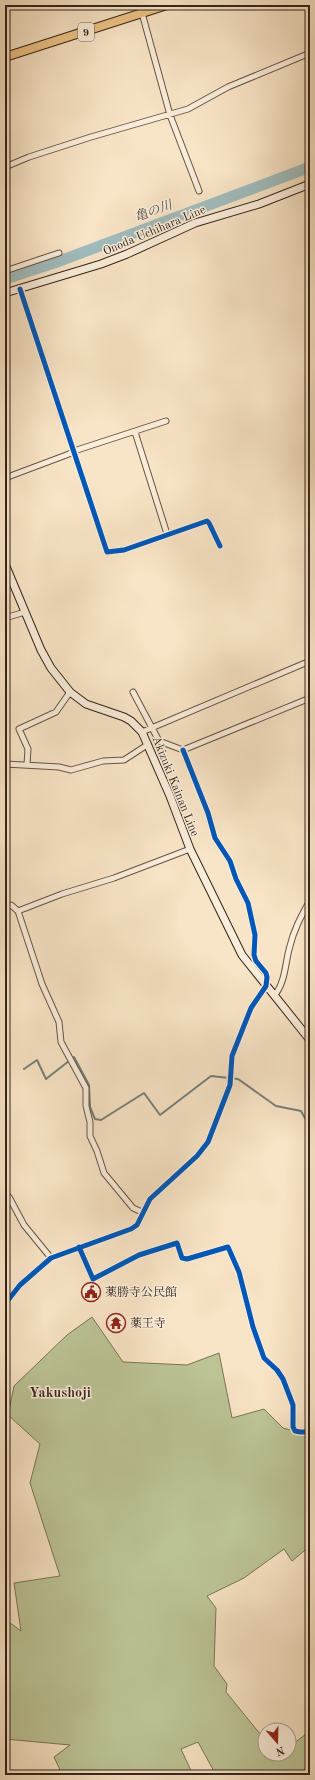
<svg xmlns="http://www.w3.org/2000/svg" width="315" height="1780" font-family="'Old Standard TT','Noto Serif JP',serif">
<rect width="100%" height="100%" fill="#f8e4c6"/>
<filter id="stains"><feTurbulence type="fractalNoise" baseFrequency=".005" numOctaves="4"/><feColorMatrix values="0 0 0 0 .2 0 0 0 0 .09 0 0 0 0 .02 0 0 0 .5 -.17"/></filter>
<radialGradient id="worn" r=".72"><stop offset=".6" stop-color="#630" stop-opacity="0"/><stop offset="1" stop-color="#630" stop-opacity=".3"/></radialGradient>
<path fill="#bcc496" stroke="#787458" d="M92,1317l31,45 64,3 32,-12 13,65 32,-9 19,19 27,7v66l-5,3 5,13v29l-18,15 -8,-12 -40,29 -37,18 9,12 -2,58 13,18 -1,8 39,48v14h11l2,2 2,-2h9v-7l21,-16v44h-94l-18,-33 -17,7 12,26h-176l44,-3 -7,-15 16,-12 -65,-6v-120l16,12 -7,-48 46,-7 -30,-93 10,-39 -32,-29 6,-29 53,-51z"/>
<g fill="none" stroke-linecap="round" stroke-linejoin="round">
<path stroke="#747f7c" stroke-width="2" d="M24,1069l13,-9 9,19 28,-22 15,28 1,22 5,12 6,1 43,-27 16,22 51,-39 27,3 38,27 25,5 9,16"/>
<path stroke="#a0bcbd" stroke-width="11" d="M5,279l52,-17 253,-95"/>
<g stroke="#645445" stroke-width="7">
<path id="minor" d="M142,13l28,102 29,76
M5,167l24,-10 62,-20 97,-28 40,-22 82,-34
M5,271l54,-18
M20,289l87,263 17,-2 83,-29 2,2 11,23
M135,432l32,102
M5,478l64,-24 5,-3 92,-30
M5,618l20,-6
M133,692l26,49 24,9 127,-52
M142,732l168,-71
M5,764l54,3 12,3 32,-9 21,-1 23,-15
M27,765l1,-16 -9,-20 37,-17 14,-20
M5,907l6,-2 7,6 24,73 17,38 2,20 25,46v18l4,16v14l7,15 7,22 29,35 9,4
M18,911l44,-17 52,-16 76,-29
M274,996c12,-14 11,-34 16,-50 4,-17 12,-31 20,-46
M5,1194l4,3 15,28 27,33
M79,1247l14,32 46,-24 38,-12 5,15 5,1 41,-12 11,25 14,55 11,31 13,12 6,9 10,26v22l2,4 5,1h10
M5,1304l15,-19 31,-27 80,-29 6,-4 13,-26 47,-43 11,-14 22,-57 2,-29 19,-48 15,-22 1,-9 -1,-4 -10,-12 -2,-6 1,-20 -7,-32 -12,-24 -6,-18 -15,-23 -7,-25 -25,-63"/>
</g>
<g stroke="#33241a" stroke-width="9">
<path id="secondary" d="M5,293l96,-29 26,-10 68,-31 64,-19 51,-20
M5,564l36,86 10,18 19,24 16,12 38,13 7,4 11,11 28,64 20,53 52,106 68,85"/>
</g>
<g stroke="#33241a" stroke-width="10">
<path id="primary" d="M5,57l162,-52"/>
</g>
<use href="#minor" stroke="#faedda" stroke-width="5"/>
<use href="#secondary" stroke="#faedda" stroke-width="7"/>
<use href="#primary" stroke="#ecc283" stroke-width="8"/>
<g stroke="#faedda" stroke-width="8">
<path id="cycleway" d="M20,289l87,263 17,-2 83,-29 2,2 11,23
M79,1247l14,32 46,-24 38,-12 5,15 5,1 41,-12 11,25 14,55 11,31 13,12 6,9 10,26v22l2,4 5,1h10
M5,1304l15,-19 31,-27 80,-29 6,-4 13,-26 47,-43 11,-14 22,-57 2,-29 19,-48 15,-22 1,-9 -1,-4 -10,-12 -2,-6 1,-20 -7,-32 -12,-24 -6,-18 -15,-23 -7,-25 -25,-63"/>
</g>
<use href="#cycleway" stroke="#0057b8" stroke-width="5"/>
</g>
<defs>
<g id="civic-ring" transform="scale(1)"><circle r="9.5" fill="#faedda" stroke="#8f2418" stroke-width="1.5"/><path d="M-.6-6.5H3V-4.5H.6V-3L4-1V1h2V6H-6V1h2V-1L-.6-3ZM-1.2 2.5V6h2.4V2.5Z" fill="#8f2418"/></g>
<g id="temple-ring" transform="scale(1)"><circle r="9.5" fill="#faedda" stroke="#8f2418" stroke-width="1.5"/><path d="M0-6L5-2H3V0L6.5 2.5H4V6H1.5V3h-3V6H-4V2.5H-6.5L-3 0V-2H-5Z" fill="#8f2418"/></g>
</defs>
<g fill-rule="evenodd">
<use href="#civic-ring" x="91" y="1292"/>
<use href="#temple-ring" x="116" y="1323"/>
</g>
<g text-anchor="middle" stroke-width="3" stroke-linejoin="round" paint-order="stroke">
<rect fill="#faedda" stroke="#6f6054" stroke-width="1" x="78" y="23" width="16" height="18" rx="3"/>
<g font-size="11" font-weight="bold" fill="#33241a">
<text x="86" y="36">9</text>
</g>
<g font-size="12" fill="#33241a" stroke="#faedda">
<text transform="translate(154 230) rotate(-23)" y="4">Onoda Uchihara Line</text>
<text transform="translate(176 786) rotate(68)" y="4">Akizuki Kainan Line</text>
</g>
<g font-size="12" fill="#33241a" stroke="#faedda" text-anchor="start">
<text x="105" y="1296">薬勝寺公民館</text>
<text x="130" y="1327">薬王寺</text>
</g>
<g font-size="13" font-style="italic" fill="#54524b" stroke="#faedda">
<text transform="translate(153 210) rotate(-20)" y="5">亀の川</text>
</g>
<g font-size="14" font-weight="bold" fill="#33241a" stroke="#faedda">
<text x="60" y="1397">Yakushoji</text>
</g>
</g>
<rect width="315" height="1780" fill="none" stroke="#f8e4c6" stroke-width="20"/>
<rect x="6" y="6" width="303" height="1768" fill="none" stroke="#33241a" stroke-width="2"/>
<rect x="10" y="10" width="295" height="1760" fill="none" stroke="#33241a"/>
<g transform="translate(277 1742) rotate(160)"><circle r="19" fill="#faedda" stroke="#aa9d8d"/>
<path d="M0-3L7 15L0 10L-7 15Z" fill="#8f2418"/>
<text y="-6" font-size="11" font-weight="bold" text-anchor="middle" fill="#33241a">N</text>
</g>
<rect width="100%" height="100%" filter="url(#stains)"/>
<rect width="100%" height="100%" fill="url(#worn)"/>
</svg>
